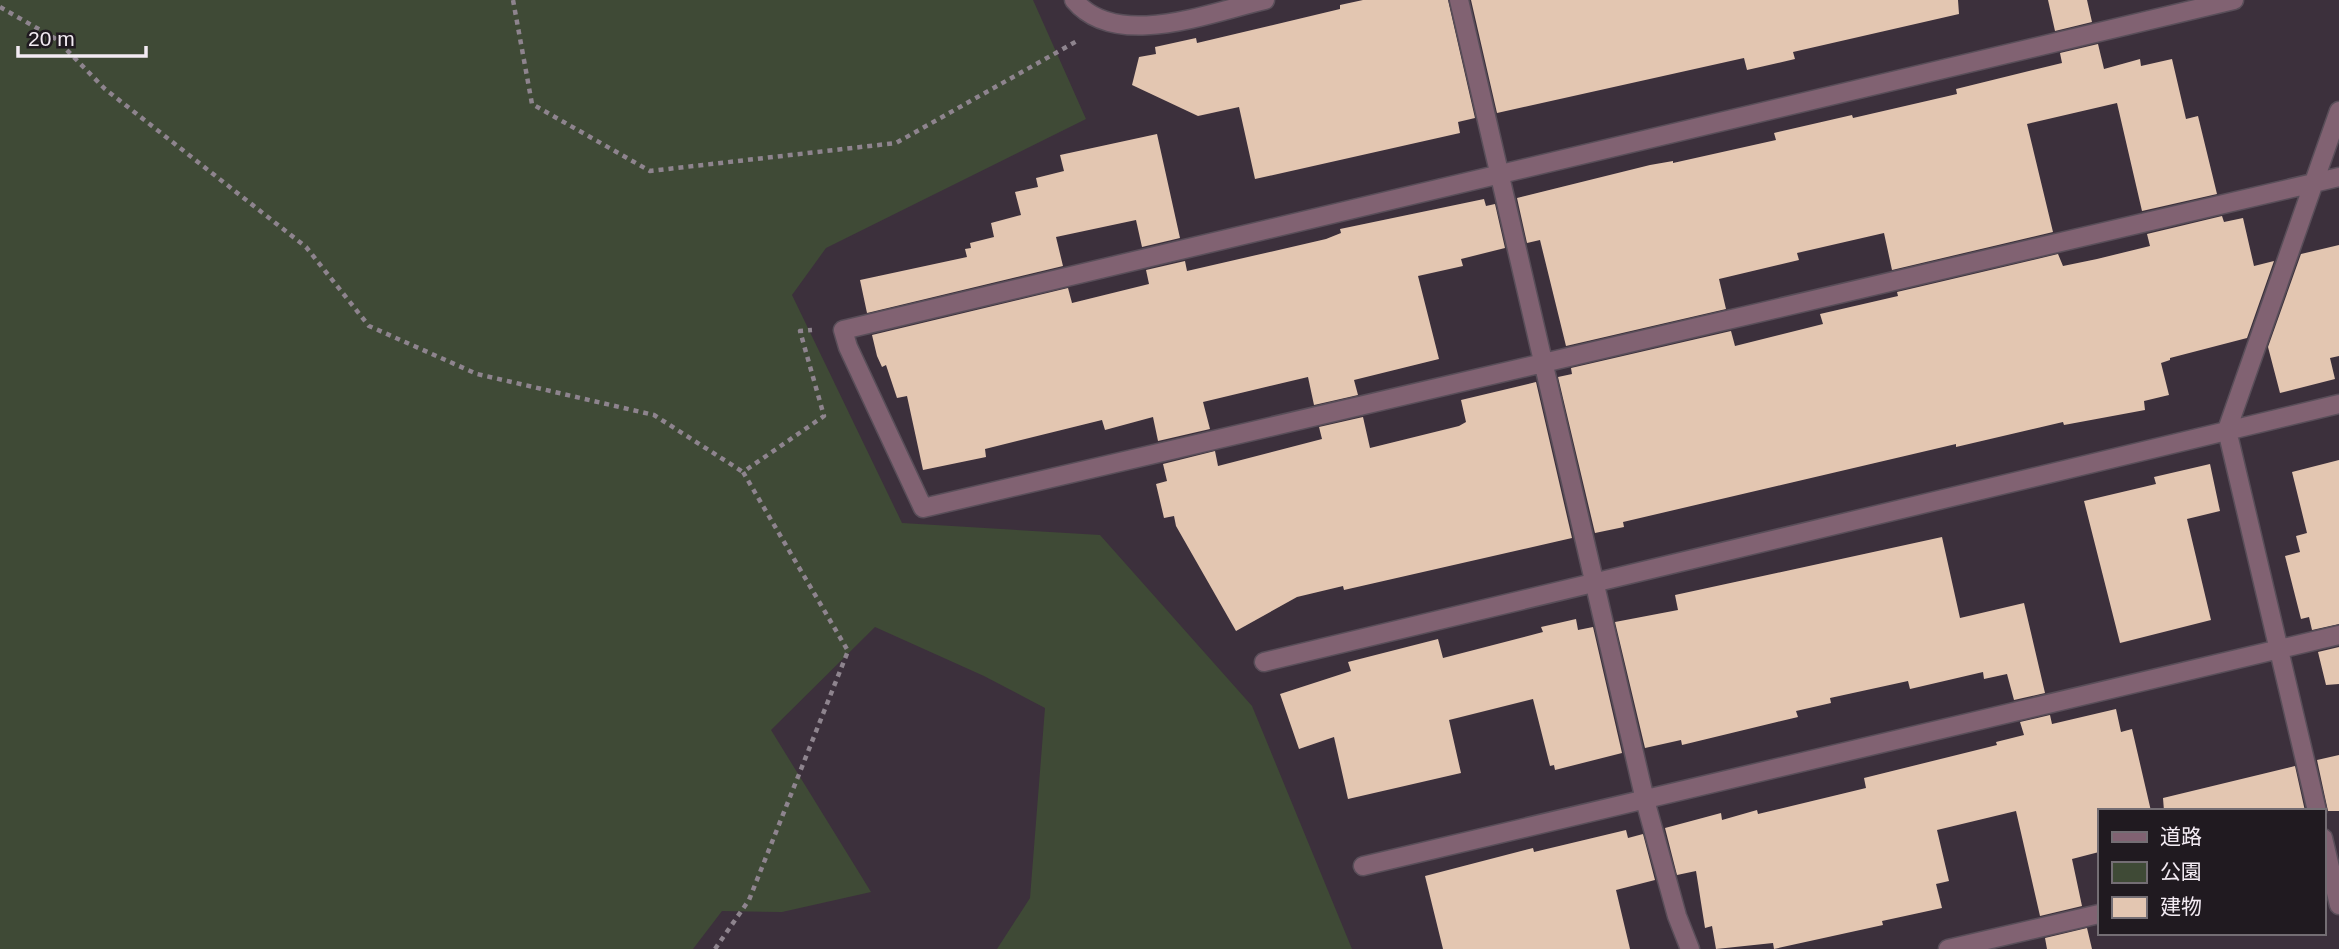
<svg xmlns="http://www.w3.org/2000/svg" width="2339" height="949" font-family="Arial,'Noto Sans JP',sans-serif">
<rect width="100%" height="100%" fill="#3c303c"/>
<path fill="#3f4a36" d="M0,0h1033l53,119 -260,129 -34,47 110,228 198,12 152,171 100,243h-355l33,-51 15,-190 -61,-32 -109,-49 -104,103 100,162 -89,20 -60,-1 -29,38h-693z"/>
<path fill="#e3c6b1" d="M1363,0h85l27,118 -17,4 2,11 -205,46 -16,-72 -41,9 -66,-31 7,-28 17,-3 -1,-7 41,-9 1,5 143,-34v-4z
M1471,0h487l1,14 -166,38 2,7 -48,11 -3,-12 -247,55z
M2048,0h39l5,22 -37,9z
M2098,44l6,25 36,-10 1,7 31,-7 14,60 12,-3 19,78 -75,17 -25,-108 -90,21 26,108 -161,38 -8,-37 -87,20 2,7 -80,19 7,30 -160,37 -26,-106 -13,3 -10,-45 133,-33 23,-4v2l103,-23 -2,-7 78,-18 1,3 104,-24 -1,-5 106,-26 -2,-10z
M1157,134l23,104 -38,9 -6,-27 -80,17 7,29 -196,47 -7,-33 107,-23 -2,-8 6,-1 -1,-5 24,-6 -3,-14 30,-8 -6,-23 23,-5 -2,-9 28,-7 -4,-16z
M1484,199l2,7 9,-2 10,44 -44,11 2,7 -45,10 21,83 -85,21 4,15 -44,10 -6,-28 -105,25 7,27 -52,12 -5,-24 -48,13 -3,-10 -117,29 1,8 -63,13 -16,-74 -10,2 -11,-33 -4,2 -5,-11 -5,-21 196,-47 4,15 77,-19 -3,-14 39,-9 2,10 139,-32 15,-6 -1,-4z
M2222,216l2,6 19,-4 11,48 20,-5 -27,77 -77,20v2l-9,3 8,32 -25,6 1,9 -81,15 -1,-3 -107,25v-3l-333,78 1,5 -29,6 -37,-156 14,-3 -1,-6 160,-37 4,15 88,-22 -3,-10 78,-18 -1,-4 161,-38 5,12 34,-7 53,-13 -3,-12z
M2339,245v111l-9,2 5,21 -55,14 -12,-46 33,-93z
M1536,382l36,156 -228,52 -1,-4 -46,11 -61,34 -60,-105 -2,-10 -10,2 -8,-34 11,-3 -4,-17 52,-13 3,15 104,-27 -3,-12 44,-10 7,31 89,-22 7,-4 -5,-22z
M2339,460v164l-27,6 -3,-13 -8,2 -16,-63 15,-4 -4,-16 11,-3 -15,-61z
M2210,464l10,47 -33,8 24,101 -91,23 -36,-142 72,-17 -2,-7z
M1942,537l18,81 64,-15 21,90 -31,7 -7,-26 -23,5 -1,-7 -73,17 -2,-8 -78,17 1,5 -35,8 2,6 -116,28 -1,-5 -36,8 -30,-126 63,-12 -3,-15z
M1576,619l2,11 15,-3 29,126 -67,17 -1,-5 -4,1 -17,-67 -84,21 12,53 -113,26 -14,-62 -35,12 -19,-55 71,-23 -3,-9 90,-23 5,19 100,-26 -2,-5z
M2339,647v37l-13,1 -8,-33z
M2116,709l5,23 11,-3 19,82h-52v41l-27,7 10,47 -42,10 -24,-105 -79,19 12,51 -13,3 6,24 -60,13 1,4 -109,24 -1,-6 -57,6 -4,-23 -7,2 -9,-57 -19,4 -12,-47 56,-15 1,7 35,-10 1,4 108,-26 -2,-10 133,-33 -1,-3 28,-7 -4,-13 30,-7 2,9z
M2339,755v56h-11l-11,-51z
M2295,766l10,45h-141l-1,-13z
M1626,830l2,8 15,-4 12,46 -39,10 14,59h-187l-18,-73 108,-28 1,4z
M2087,928l5,21h-45l-2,-11z"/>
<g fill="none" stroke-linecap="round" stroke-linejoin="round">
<g stroke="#594e59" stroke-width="21">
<path id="minor" d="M1074,0c42,51 137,12 191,0
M1459,0l186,800 32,116 13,33
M2234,0l-1391,330 5,17 75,161 1416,-331
M1264,662l1075,-258
M2317,811l-90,-381 112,-319
M2323,838l16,67
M1363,866l976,-231
M1948,949l151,-35"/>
</g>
<path stroke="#8e848e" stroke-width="4.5" stroke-dasharray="5 5" stroke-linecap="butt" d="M513,0l19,104 118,67 246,-28 181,-102
M0,7l56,32 49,50 201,158 63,79 108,48 177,41 89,57
M715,949l34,-49 99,-249 -105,-179 81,-56 -24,-85 12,-1"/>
<use href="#minor" stroke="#816272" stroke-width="18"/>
</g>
<rect x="2098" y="809" width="228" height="126" fill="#201a20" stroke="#746e74" stroke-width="2"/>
<rect x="2112" y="832" width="35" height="10" fill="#816272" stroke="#746e74" stroke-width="2"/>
<text x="2160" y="844" font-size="21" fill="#f3ebf3">道路</text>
<rect x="2112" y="862" width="35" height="21" fill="#3f4a36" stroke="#746e74" stroke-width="2"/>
<text x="2160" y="879" font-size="21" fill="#f3ebf3">公園</text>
<rect x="2112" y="897" width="35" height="21" fill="#e3c6b1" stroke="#746e74" stroke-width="2"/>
<text x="2160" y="914" font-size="21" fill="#f3ebf3">建物</text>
<path d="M18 46v10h128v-10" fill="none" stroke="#f3ebf3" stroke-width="3.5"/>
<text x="28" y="46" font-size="21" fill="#f3ebf3" stroke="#201a20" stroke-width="5" paint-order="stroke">20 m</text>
</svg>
